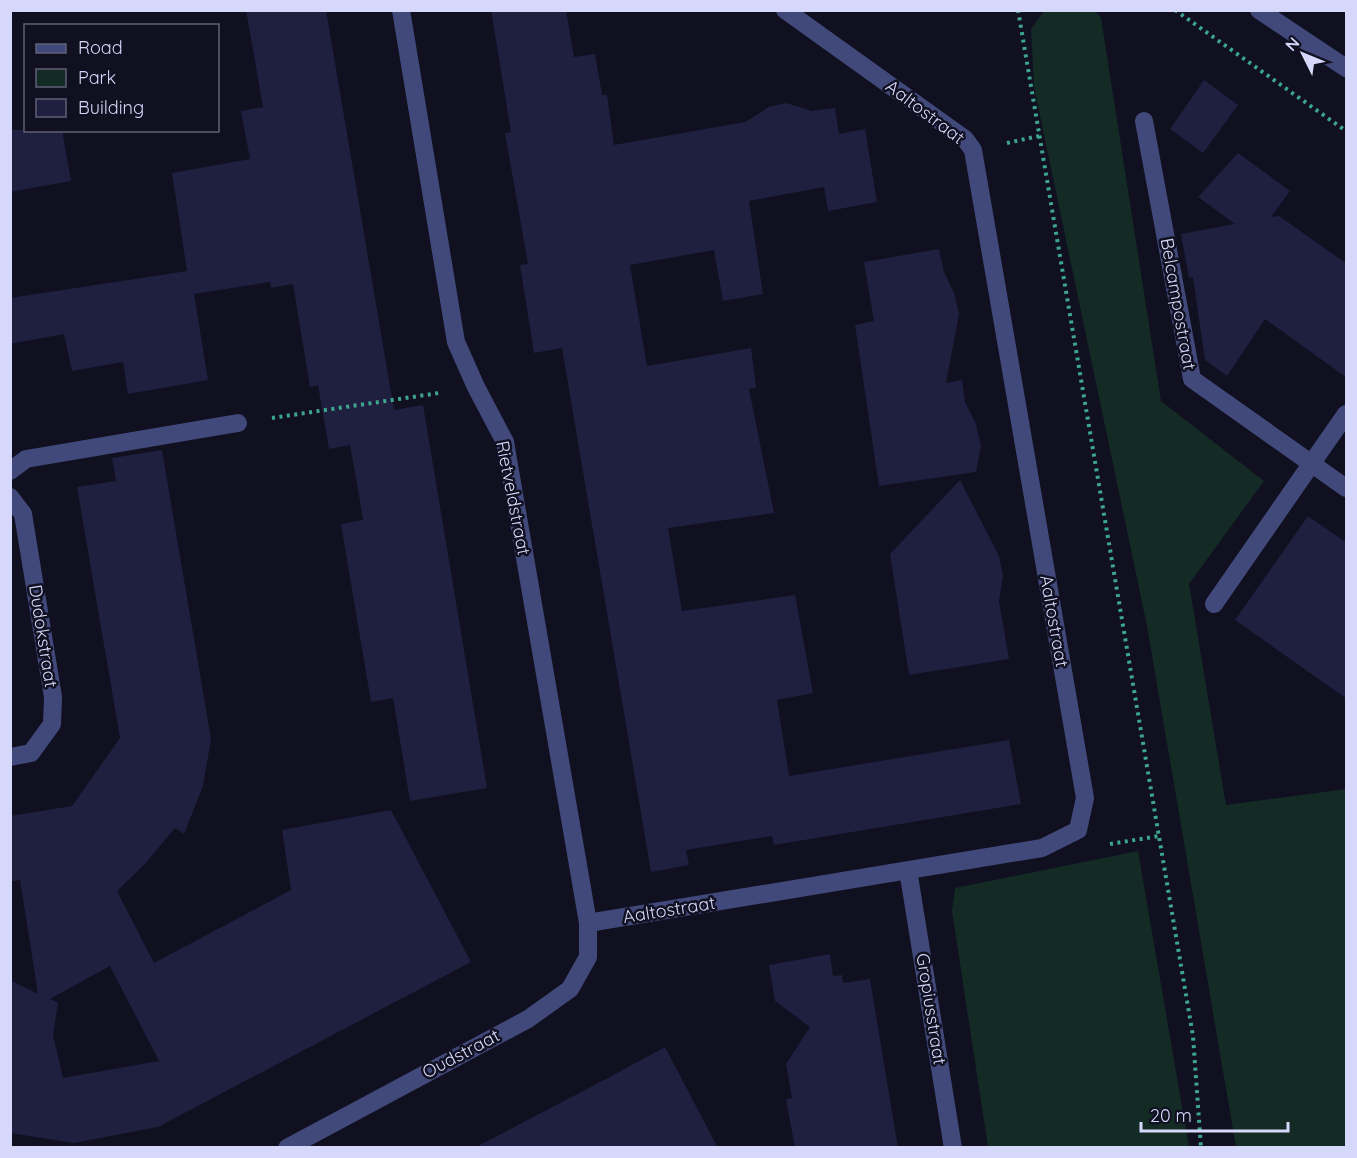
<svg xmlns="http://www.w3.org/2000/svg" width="1357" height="1158" font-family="Quicksand,sans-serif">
<rect width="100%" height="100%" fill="#101021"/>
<path fill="#142a25" d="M1044,11h51l6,7 60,383 103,80 -75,103 37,221 120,-16v358h-110l-89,-521 -113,-539 -3,-58z
M1138,851l51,296h-201l-36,-236 3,-23z"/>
<path fill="#1f1f3f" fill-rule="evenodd" d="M246,10h80l68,400 29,-5 64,383 -77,13 -17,-103 -22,4 -30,-178 22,-4 -6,-37 -7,-38 -21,4 -11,-64 -8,2 -17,-103 -22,4 -1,-6 -76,12 14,86 -80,14 -5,-32 -51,9 -8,-37 -54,10v-46l177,-27 -15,-98 78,-14 -9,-48 22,-4z
M491,10h75l8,47 21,-3 7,41h5l7,50 131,-23 24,-15 17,-4 26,8 23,-3 4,26 26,-5 12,73 -49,9 -4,-24 -75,14 14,93 -40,7 -9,-51 -84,15 17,101 104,-18 5,40 -7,1 25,124 -106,15 14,83 113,-16 18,98 -36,7 12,76 220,-36 12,64 -247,41 -2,-9 -86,14 3,15 -38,7 -89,-524 -28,5 -14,-88 8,-1 -23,-131 6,-1z
M1204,80l34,25 -35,48 -33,-24z
M10,130h52l9,51 -61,11z
M1238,153l52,38 -19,26 8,-1 68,48v114l-82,-59 -38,57 -22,-16 -12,-83 -4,1 -8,-44 54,-10 -37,-27z
M939,249l5,23 10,21 5,21 -13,69 16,-3 3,22 11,22 5,22 -5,26 -97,14 -24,-161 19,-4 -10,-59z
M162,450l49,289 -8,47 -19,48 -9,-6 -30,36 -28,27 37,72 137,-73 -9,-60 109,-20 80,152 -313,165 -84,16 -64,-10v-153l28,14 -18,-114 -10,2v-66l62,-10 48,-68 -43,-251 39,-6 -4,-23zM110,966l49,95 -96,17 -10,-43 5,-32 -8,-4z
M960,480l39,76 4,20 -4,25 10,58 -100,16 -19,-121z
M1308,516l39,27v156l-112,-79z
M830,954l3,22 9,-1 1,8 27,-4 28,169h-103l-9,-49 6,-1 -6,-34 24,-37 -35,-26 -6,-36z
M665,1047l53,101h-244l132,-69z"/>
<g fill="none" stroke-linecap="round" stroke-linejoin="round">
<path stroke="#3da68d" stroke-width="4" stroke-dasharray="3 4.5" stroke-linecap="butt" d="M1018,10l175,1026 8,112
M1175,10l171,121
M1007,143l32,-7
M272,418l167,-25
M1110,844l49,-8"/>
<path stroke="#41497a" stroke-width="18" d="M1259,10l87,58
M1144,121l48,258 154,109
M10,471l16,-12 212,-36
M10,497l13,17 30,183 -1,27 -21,29 -21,4
M1214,604l132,-190
M908,870l45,278
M588,923l454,-75 36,-18 7,-32 -112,-648 -8,-11 -180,-129
M287,1148l241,-129 42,-30 18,-32v-34l-83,-481 -29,-55 -20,-45 -55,-332"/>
</g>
<g text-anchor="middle" stroke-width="5" stroke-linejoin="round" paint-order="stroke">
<g font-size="18" fill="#d5d8fa" stroke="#101021">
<text transform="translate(925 112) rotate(37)" y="6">Aaltostraat</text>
<text transform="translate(1178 304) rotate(80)" y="6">Belcampostraat</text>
<text transform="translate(513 498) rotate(79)" y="6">Rietveldstraat</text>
<text transform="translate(1054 621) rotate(80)" y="6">Aaltostraat</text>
<text transform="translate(43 636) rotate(81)" y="6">Dudokstraat</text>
<text transform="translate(669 910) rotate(-9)" y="6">Aaltostraat</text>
<text transform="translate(931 1009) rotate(81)" y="6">Gropiusstraat</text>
<text transform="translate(461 1054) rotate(-28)" y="6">Oudstraat</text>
</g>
</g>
<rect width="1357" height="1158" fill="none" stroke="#d5d8fa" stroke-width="24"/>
<rect x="24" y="24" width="195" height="108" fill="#101021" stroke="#5f6078" stroke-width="1.5"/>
<rect x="36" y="44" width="30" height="9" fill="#41497a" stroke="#5f6078" stroke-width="1.5"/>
<text x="78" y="54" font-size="18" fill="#d5d8fa">Road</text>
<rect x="36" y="69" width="30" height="18" fill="#142a25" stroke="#5f6078" stroke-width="1.5"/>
<text x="78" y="84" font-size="18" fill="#d5d8fa">Park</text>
<rect x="36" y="99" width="30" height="18" fill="#1f1f3f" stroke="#5f6078" stroke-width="1.5"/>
<text x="78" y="114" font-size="18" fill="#d5d8fa">Building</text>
<g transform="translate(1303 54) rotate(313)" stroke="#101021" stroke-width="4.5" paint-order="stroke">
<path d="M0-4.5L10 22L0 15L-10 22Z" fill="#d5d8fa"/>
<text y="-9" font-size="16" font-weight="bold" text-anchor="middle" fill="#d5d8fa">N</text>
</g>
<path d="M1141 1122v9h147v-9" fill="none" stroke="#d5d8fa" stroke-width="3"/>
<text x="1150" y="1122" font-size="18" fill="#d5d8fa" stroke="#101021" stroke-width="4.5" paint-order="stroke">20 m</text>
</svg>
